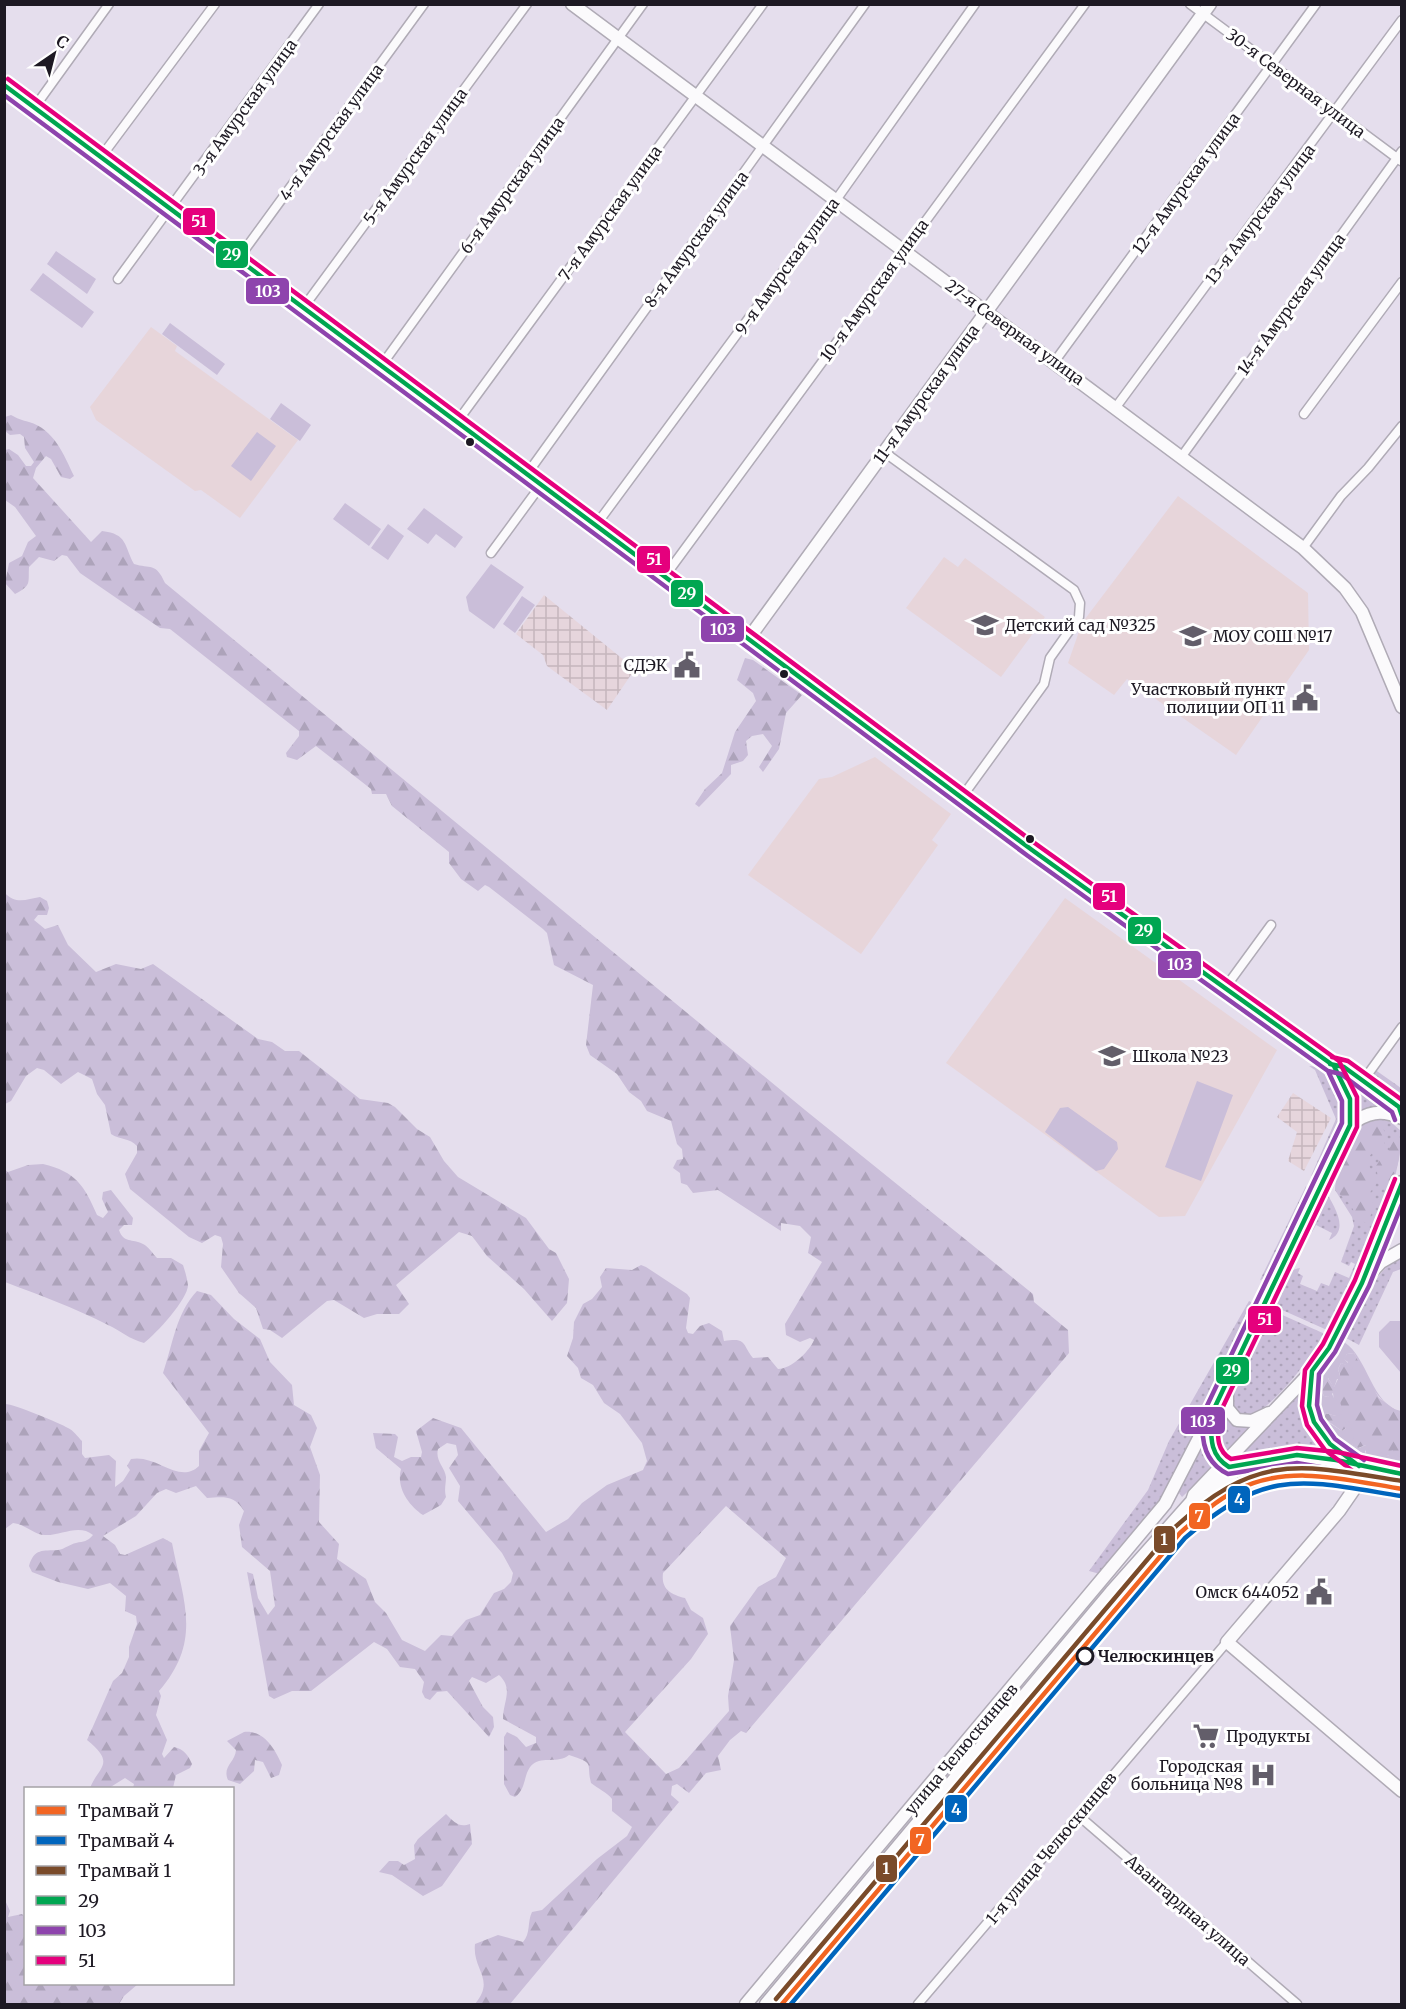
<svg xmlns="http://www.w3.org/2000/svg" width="1406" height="2009" font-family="Merriweather,serif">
<defs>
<pattern id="industrial-grid" width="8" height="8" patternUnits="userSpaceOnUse" patternTransform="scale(1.5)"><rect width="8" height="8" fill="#e6d5dc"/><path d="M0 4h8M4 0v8" fill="none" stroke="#c5b6bc"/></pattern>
<pattern id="grass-dots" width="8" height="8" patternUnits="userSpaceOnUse" patternTransform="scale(1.5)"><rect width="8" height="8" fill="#cabed9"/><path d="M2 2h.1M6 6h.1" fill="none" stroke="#ada3ba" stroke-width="1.8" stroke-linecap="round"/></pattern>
<pattern id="forest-firs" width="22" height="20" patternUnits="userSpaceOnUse" patternTransform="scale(1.5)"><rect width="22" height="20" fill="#cabed9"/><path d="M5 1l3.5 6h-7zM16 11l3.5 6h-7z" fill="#ada3ba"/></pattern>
</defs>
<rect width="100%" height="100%" fill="#e5deed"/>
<path fill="url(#industrial-grid)" d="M544,595l91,74 -28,41 -60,-44 -4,-11 -27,-21z
M1293,1093l38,25 -27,53 -16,-10 9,-29 -20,-15z"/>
<path fill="#e7d5da" d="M151,327l26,19 -2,5 123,89 -58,78 -39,-28 -6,1 -99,-71 -6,-13z
M1178,496l130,97 1,57 -73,105 -109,-76 -13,16 -46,-32 14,-40z
M944,557l14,10 7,-9 80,59 -44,60 -95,-69z
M875,757l76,57 -19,26 6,5 -77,109 -113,-79 71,-96 13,-2z
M1065,898l212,152 -92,166 -26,1 -213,-154z"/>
<path fill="url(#grass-dots)" d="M1309,1066c8,0 14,5 20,10 35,27 4,67 -11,96l-7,4 25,-57 -21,-49z
M1374,1069l27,19v14l-27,-21 -2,-8z
M1341,1071l52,39 -18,-4 -19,8 -2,-22z
M1386,1118l15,13c0,67 -43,140 -74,199l-56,-25c7,-15 11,-34 29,-37l-2,5 5,3 -3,8 17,7 4,-8 8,3 6,-14 14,6 6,-14 -4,-2 -2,4 -8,-4 13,-36 -2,-9 -17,-27 3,-25 20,-39 7,-6z
M1306,1186l2,6 -41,86 -7,2z
M1325,1190c8,15 26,40 4,50l3,-7 -16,-8 -4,7 -3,-7z
M1401,1256v13l-8,3 -34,73 -13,-7c15,-30 25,-64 55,-82z
M1249,1301l6,3 -54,119 -38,73 -63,78 -11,-3 59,-81 21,-49z
M1269,1309l56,25c-20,30 -46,68 -78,85l-15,-8 -1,-16z
M1305,1388c-7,31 12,55 37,69 -35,-4 -79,-14 -110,7z
M1223,1411l29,14 -28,33c-13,-13 -8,-33 -1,-47z
M1205,1439l12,25 -35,33 -3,-4z"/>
<path fill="url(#forest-firs)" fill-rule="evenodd" d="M11,415c7,4 11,5 18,7 25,7 35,33 45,54l-4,3 -9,-2 -10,-18 -5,-3 -10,12 -3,10 58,64 11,-11c26,3 22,15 32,33 16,5 22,-2 31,19l640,527 228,184 1,8 34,28 1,23 -323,380 -5,-2 -11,9 -12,16 3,14 -15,3 -17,20 -12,-9 -5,2 -1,9 8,7 -169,202h-35c21,-25 -3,-34 0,-60l23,-9 25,7c8,-9 4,-20 9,-30l10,-2 55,-51 30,-23 5,-9 -20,-16v-12c-5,-7 -14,-10 -21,-16 -5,-21 5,-19 -22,-28 -11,9 -26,1 -36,9 -10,8 -6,25 -18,33l-5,-2 -6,-11v-47l3,-5 10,5 9,10 10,-4v-6l-33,-18c0,-18 11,-30 -4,-44l-13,8 -14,-6 -3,4 14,26 10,10 1,10 -5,10 -42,-46 -10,1 -7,8 -5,-2 -3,-6 2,-10 -9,-13 -15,-2 -13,-18 -13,-7 -63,49h-19l-18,8 -5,-3 -22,-124 6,2 5,24 10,17 7,-9 -5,-35 -28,-24 -3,-22 5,-14c-10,-16 -20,-14 -37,-13l-11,-12 -20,7 -10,-4 -9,4 -21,23 -33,20 12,9 5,9 5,1 38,-17 9,5c11,58 31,97 -13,148l2,5 -5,19 11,25 -5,14 2,4 10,-11c10,2 14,8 18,17l-2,4 -14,7 -3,13h-40l1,-4 -9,-6 -16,10h-19c8,-21 27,-24 -3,-48l26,-59 9,-8 7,-16v-10l8,-23 -1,-8 -11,-5 1,-15 -16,-13 -22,6 -30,-7 -26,-10 -3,-6c5,-18 14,-15 29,-16 7,-1 12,-6 18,-7 8,-2 11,-1 17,-8 -14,-12 -33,1 -48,0 -11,0 -20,-11 -32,-12l-8,6v-125c6,-1 55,19 63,24 5,2 10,9 14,13v13l3,4 24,-3 7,6 -1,26 8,-6 7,-11 -3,-4 4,-7c26,-5 48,26 68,7v-15l10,-18 -46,-60c10,-29 13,-60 34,-82l14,4 23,24 26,20 10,23 22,23 2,20 17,10 6,13 -7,19 10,28 -1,47 20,22 -2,15 29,20 9,23 11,11 16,27 23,11 16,-16 11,1 14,-16 14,-5 14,-22 10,-4 7,-7 2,-9 -11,-20 -44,-52 2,-15 -11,-18 9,-13 -2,-10 -9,-2 -9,6c-3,12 7,18 8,28 0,7 -2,12 0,20l-5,8 -18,10c-15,-10 -27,-28 -22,-46l-25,-21 -3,-15 22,1 3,3 -4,20 8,4 9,-4h10l1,-5 -6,-21 17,-13 28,10 85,104 22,-13 14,-16 25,-18 36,-15 4,-9 -5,-18 -22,-29 -16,-11 -11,-18 -12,-7 -3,-10 -11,-12 6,-18 1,-16 9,-18 9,-5 10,-12 -2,-10 6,-9 26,2 9,-5 5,2 41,27 3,4 -4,30 2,5 5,1 7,-8 9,-3 13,8 2,10c23,-4 18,3 29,17l15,-1 10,12c13,0 31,-17 36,-29l-4,-2 -10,4 -14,-7 -1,-11 37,-62 -14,-9 3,-16 -11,-11 -19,-3v8l-63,-41 -25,3 -6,-8 -6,-2 -1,-10 -7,-5 4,-8 6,-1 -1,-10 -5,-5 -6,-23 -24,-10 -6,-10 -12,-9 -12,-18 -27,-19 -4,-10 7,-60 -39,-20 -7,-32 -4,-4 -54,-42 -4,-2 -7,6 -17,-12 -12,-16v-11l-57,-46 -6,-12h-14l-1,-5 -55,-43 -19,14 -10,-3 -1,-4 13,-17v-5l-129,-102 -10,-1 -80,-55 -13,-17 -5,-1 -8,6 -15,-4 -10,10c-1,16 3,18 -14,27l-10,-11 4,-20 13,-7 6,-14 8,-6 -21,-29 -10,-7v-50l4,-1 9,6 8,11h5l3,-4 -9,-14 -1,-11 -4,-3 -10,1 -5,-4v-14zM726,1506l60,52 -10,19 -18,10 -28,39 4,34 -6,36 1,15 -50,57 -13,6 -41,-42 66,-73 17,-25 -5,-16 -12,-8 -6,-12c-15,-4 -24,-9 -22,-25z
M745,658l8,2 49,35 -16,18 -7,36 -16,23 -4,-5 13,-21 -9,-12 -11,2 -6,5 2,14 -5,6 -12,4v9l-32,33 -4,-3 10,-15 17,-16 13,-41 21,-31 -3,-8 -16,-13z
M5,893c11,12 22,6 35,4l7,4 2,7 -2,7h-9l-4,5 11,9 13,-4 10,20 28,27 20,-8 25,5 12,-5 105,75 14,3 13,9h14l61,48 28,4 7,4 22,22 13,8 14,24 14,16 68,41 23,31 7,4 13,26 -2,24 -15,18 -28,-32 -37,-33 -15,-20 -13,-4 -63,53 13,19 -10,10h-22l-13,4 -30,-18 -7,1 -45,37 -12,-8 -7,-1 -7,-21 -17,-15 -18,-26 2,-23 -2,-7 -6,-2 -13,8 -13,-6 -59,-48 -5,-15 12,-21v-7c-7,-8 -17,-6 -26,-12l-6,-29 -8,-11 -5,-15 -14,-7 -17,12 -17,-14 -7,-2 -11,8 -15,25 -6,3z
M1376,1117l9,15 -1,22 5,-3 4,-15h5c6,15 -2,40 -11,51l-9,-9 -2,-12 4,-6 -1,-3 -7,-4 -5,7 9,24 -7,10 5,11 -6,19 -10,-5 -8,-15 -15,-14 3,-25 20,-39z
M43,1164c33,8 41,21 54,51l6,3 5,-6 -6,-13 1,-7 8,-2 22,28 -1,7h-8l-5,5c5,14 13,8 24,14 5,2 10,10 14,14h14l12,7c2,6 4,13 5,20 0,14 -32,49 -44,58 -15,-4 -23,-12 -36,-18 -33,-17 -69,-30 -103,-43v-112l3,2 20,-7z
M1354,1353l25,45 22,16v44l-17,-3 -6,3 -12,-3v-10l-8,3 -5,-2 -7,-18 -4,3 -20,-14 3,-4 11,3 -3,-23 -5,4 -4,-1 -3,-6 2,-9 4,-4 7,10 6,-12 -2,-6 3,-6 6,2 1,-3 -5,-3 4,-5z
M244,1732c20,-2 31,17 38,33l-3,10 -8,3 -8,-16 -8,-2 -1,11 -14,13 -12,-4c-6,-14 7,-17 8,-30l-9,-9z
M446,1814c8,8 13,14 24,10l2,20 -30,42 -19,10 -31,-21 -13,-3 10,-11h9l6,4 11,-6 -1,-14 4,-6z
M5,1900l5,11 -2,6 14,-3 3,3 1,67h112l-14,12 -5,8h-114z"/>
<path fill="#cabed9" d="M56,251l40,28 -9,15 -40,-30z
M43,273l51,39 -12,16 -52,-38z
M170,323l55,41 -8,11 -55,-41z
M281,403l30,22 -11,16 -30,-22z
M257,432l19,14 -25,35 -20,-15z
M345,503l36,26 -12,17 -36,-27z
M424,508l39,29 -8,11 -19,-14 -8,10 -21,-15z
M388,524l16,12 -16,24 -17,-12z
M491,564l33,23 -30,42 -25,-18 -3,-14z
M522,596l13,9 -20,28 -12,-9z
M1197,1081l36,14 -32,86 -36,-14z
M1068,1107l49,35 1,7 -14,20 -8,2 -51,-39 15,-24z
M1390,1321h11v52l-22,-26v-15z
M1344,1342c24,15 28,64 57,69v3c-24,-11 -35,-37 -47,-61l-7,1 -3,5 9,9 -3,5 -4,-8 -5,-2 -3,6 3,10h-4l-3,9 -6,-10 -5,3 -2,9 3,6 4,1 3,-5 3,6 6,3 3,13 -7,2 -11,-3 -3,5 20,13 4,-3 -3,-5 6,-2 5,17 -2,3 1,5 6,2 7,-3 4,3 -5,3 1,4 12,3 2,-6 9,4 3,-6 9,8v10c-18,-3 -42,-6 -57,-18 -19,-15 -36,-40 -27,-65 5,-16 19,-28 27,-43z"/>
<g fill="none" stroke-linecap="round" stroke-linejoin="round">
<g stroke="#b0abb6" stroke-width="11">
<path id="street" d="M1190,4l211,157
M34,108l75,-104
M101,157l114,-153
M238,259l186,-255
M118,279l201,-275
M303,308l224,-304
M1055,361l261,-357
M381,366l262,-362
M1116,407l286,-387
M1304,414l98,-132
M457,422l306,-418
M884,452l190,138 6,13 -1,14 -29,41 -6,26 -82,113
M1182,456l220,-305
M527,474l338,-470
M596,525l240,-325 139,-196
M1303,548l38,-52 27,-28 34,-42
M491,553l50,-68
M665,576l420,-572
M1225,988l46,-63
M1363,1081l39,-54
M1079,1816l218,188
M918,2004l309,-362"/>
</g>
<g stroke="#b0abb6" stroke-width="15">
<path id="secondary" d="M572,4l731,544 42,40 17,24 40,95
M4,85l1028,765 283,203 19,13 10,1 55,40 1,10
M749,638l461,-634
M1334,1066l16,33v26
M1367,1277l14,-15 21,-12
M1312,1371c-7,52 4,64 45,94
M1227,1389v19l10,12 15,1 17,-8
M1211,1419c0,18 -4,34 14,46 10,7 44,-8 58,-9 36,-4 82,12 119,18
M1360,1467l-1,15 -20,29 -112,131 175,149
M1201,1498l40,-31
M746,2004l419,-500 63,-122 122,-257c17,-13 31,-16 52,-7
M766,2004l345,-412 81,-91 2,-6 118,-124 17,-23 33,-65 40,-101"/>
</g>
<use href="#street" stroke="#fbfafc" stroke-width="8"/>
<use href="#secondary" stroke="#fbfafc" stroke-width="12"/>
<g stroke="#fff" stroke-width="9">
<path id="bus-1" d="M4,85l1028,765 302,216 16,33v26l-139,290c0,22 -2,40 18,52l68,-12 39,5 66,14
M1330,1064l14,3 55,40 3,9
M1359,1466l-29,-22 -16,-22 -5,-16 3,-35 17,-23 33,-65 40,-100"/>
</g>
<g stroke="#fff" stroke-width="9">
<path id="bus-2" d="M4,95l1024,761 300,215 14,30v22l-138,289c-4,25 -1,50 24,62l69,-11 104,18
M1328,1071l13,3 51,38 3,8
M1364,1460l-29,-21 -14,-20 -4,-14 2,-31 16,-22 34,-66 33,-82"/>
</g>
<g stroke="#fff" stroke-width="9">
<path id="bus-3" d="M8,79l1028,765 303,217 18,36v30l-139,290c0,16 -3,33 13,42l66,-11 40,4 65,14
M1332,1057l16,4 54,39
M1354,1472l-29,-22 -18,-25 -5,-19 3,-36 18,-26 32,-64 40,-101"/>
</g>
<use href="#bus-1" stroke="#00a651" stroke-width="4.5"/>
<use href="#bus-2" stroke="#8e44ad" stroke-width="4.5"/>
<use href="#bus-3" stroke="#e5007d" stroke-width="4.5"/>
<g stroke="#fff" stroke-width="9">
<path id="tram-1" d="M782,2004l398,-471c17,-15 34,-31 55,-42 52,-28 112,-11 167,-2"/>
</g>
<g stroke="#fff" stroke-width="9">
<path id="tram-2" d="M791,2004l394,-466c83,-71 115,-58 216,-42"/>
</g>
<g stroke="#fff" stroke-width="9">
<path id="tram-3" d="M776,1999l398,-471c84,-76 123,-64 228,-47"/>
</g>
<use href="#tram-1" stroke="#f26522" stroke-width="4.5"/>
<use href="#tram-2" stroke="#0065bd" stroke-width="4.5"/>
<use href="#tram-3" stroke="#7a4b2a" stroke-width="4.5"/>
</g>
<defs>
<g id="school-bare" transform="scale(2.07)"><path d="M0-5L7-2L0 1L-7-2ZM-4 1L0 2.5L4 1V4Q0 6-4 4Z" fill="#635e6a" stroke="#fff" stroke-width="2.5" paint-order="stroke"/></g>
<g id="civic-bare" transform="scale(2.07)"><path d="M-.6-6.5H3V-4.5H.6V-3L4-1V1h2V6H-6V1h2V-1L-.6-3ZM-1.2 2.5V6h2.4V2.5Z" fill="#635e6a" stroke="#fff" stroke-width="2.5" paint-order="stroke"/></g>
<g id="supermarket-bare" transform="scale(2.07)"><path d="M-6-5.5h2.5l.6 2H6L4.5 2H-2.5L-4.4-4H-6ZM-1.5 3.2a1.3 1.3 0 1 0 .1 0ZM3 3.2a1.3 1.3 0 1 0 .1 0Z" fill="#635e6a" stroke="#fff" stroke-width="2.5" paint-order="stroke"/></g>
<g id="hospital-bare" transform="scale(2.07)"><path d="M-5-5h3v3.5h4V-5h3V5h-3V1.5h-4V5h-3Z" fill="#635e6a" stroke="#fff" stroke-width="2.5" paint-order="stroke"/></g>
</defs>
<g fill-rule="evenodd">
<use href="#school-bare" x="985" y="625"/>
<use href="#school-bare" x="1193" y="636"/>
<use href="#civic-bare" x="687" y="665"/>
<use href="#civic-bare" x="1305" y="698"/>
<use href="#school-bare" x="1112" y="1056"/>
<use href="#civic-bare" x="1319" y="1592"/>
<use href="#supermarket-bare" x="1206" y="1736"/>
<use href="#hospital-bare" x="1263" y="1775"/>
</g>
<g fill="#1d1923" stroke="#fff" stroke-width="2">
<circle cx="470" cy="442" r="5"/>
<circle cx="784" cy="674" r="5"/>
<circle cx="1030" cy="839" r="5"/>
</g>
<circle fill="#fff" stroke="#1d1923" stroke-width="3" cx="1085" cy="1656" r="8"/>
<g text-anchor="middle" stroke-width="6" stroke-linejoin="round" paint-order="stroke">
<g font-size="16" fill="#1d1923" stroke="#fff">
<text transform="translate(1296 83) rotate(37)" y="6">30-я Северная улица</text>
<text transform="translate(245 107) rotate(-54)" y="6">3-я Амурская улица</text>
<text transform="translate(331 132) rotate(-54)" y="6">4-я Амурская улица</text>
<text transform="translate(415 156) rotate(-54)" y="6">5-я Амурская улица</text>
<text transform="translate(1186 183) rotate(-54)" y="6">12-я Амурская улица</text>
<text transform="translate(512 185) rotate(-54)" y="6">6-я Амурская улица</text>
<text transform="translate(610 213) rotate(-54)" y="6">7-я Амурская улица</text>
<text transform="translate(1260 214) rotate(-53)" y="6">13-я Амурская улица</text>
<text transform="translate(696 239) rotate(-54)" y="6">8-я Амурская улица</text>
<text transform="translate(787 266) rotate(-54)" y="6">9-я Амурская улица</text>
<text transform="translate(874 290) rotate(-54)" y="6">10-я Амурская улица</text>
<text transform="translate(1291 304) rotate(-54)" y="6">14-я Амурская улица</text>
<text transform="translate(1015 332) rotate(36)" y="6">27-я Северная улица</text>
<text transform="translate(926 394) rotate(-54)" y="6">11-я Амурская улица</text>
<text transform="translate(961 1749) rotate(-50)" y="6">улица Челюскинцев</text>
<text transform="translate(1051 1848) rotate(-50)" y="6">1-я улица Челюскинцев</text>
<text transform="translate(1188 1910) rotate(41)" y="6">Авангардная улица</text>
</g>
<g font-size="16" fill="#1d1923" stroke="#fff" text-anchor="start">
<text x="1005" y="631">Детский сад №325</text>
<text x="1213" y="642">МОУ СОШ №17</text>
<text x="667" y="671" text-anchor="end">СДЭК</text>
<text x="1285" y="695" text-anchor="end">Участковый пункт<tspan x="1285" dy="18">полиции ОП 11</tspan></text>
<text x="1132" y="1062">Школа №23</text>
<text x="1299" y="1598" text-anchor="end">Омск 644052</text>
<text x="1226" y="1742">Продукты</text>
<text x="1243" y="1772" text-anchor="end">Городская<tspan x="1243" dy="18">больница №8</tspan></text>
</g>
<g font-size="16" font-weight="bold" fill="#1d1923" stroke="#fff" text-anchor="start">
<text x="1098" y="1662">Челюскинцев</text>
</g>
</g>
<g stroke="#fff" stroke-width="2">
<rect x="182" y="207" width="34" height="29" rx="6" fill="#e5007d"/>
<rect x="215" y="240" width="34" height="29" rx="6" fill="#00a651"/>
<rect x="245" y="277" width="45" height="28" rx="6" fill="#8e44ad"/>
<rect x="636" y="545" width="35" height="29" rx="6" fill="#e5007d"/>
<rect x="670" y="579" width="34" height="29" rx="6" fill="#00a651"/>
<rect x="700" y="615" width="45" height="28" rx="6" fill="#8e44ad"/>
<rect x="1092" y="882" width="34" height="29" rx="6" fill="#e5007d"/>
<rect x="1127" y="916" width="35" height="29" rx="6" fill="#00a651"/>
<rect x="1157" y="950" width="45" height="29" rx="6" fill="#8e44ad"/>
<rect x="1247" y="1305" width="35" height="29" rx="6" fill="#e5007d"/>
<rect x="1215" y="1356" width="35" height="29" rx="6" fill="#00a651"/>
<rect x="1180" y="1406" width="46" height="29" rx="6" fill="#8e44ad"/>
<rect x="1227" y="1485" width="24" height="29" rx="6" fill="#0065bd"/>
<rect x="1188" y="1502" width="23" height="28" rx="6" fill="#f26522"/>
<rect x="1153" y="1525" width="23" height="29" rx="6" fill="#7a4b2a"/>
<rect x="944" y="1794" width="24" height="29" rx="6" fill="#0065bd"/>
<rect x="909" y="1826" width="23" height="29" rx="6" fill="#f26522"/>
<rect x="875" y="1854" width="23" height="29" rx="6" fill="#7a4b2a"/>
</g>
<g font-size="16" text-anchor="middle" font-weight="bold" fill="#fff">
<text x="199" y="227">51</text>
<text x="232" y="260">29</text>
<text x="268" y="297">103</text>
<text x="654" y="565">51</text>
<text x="687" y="599">29</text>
<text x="723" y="635">103</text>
<text x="1109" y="902">51</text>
<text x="1144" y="936">29</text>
<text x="1180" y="970">103</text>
<text x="1265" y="1325">51</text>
<text x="1232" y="1376">29</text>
<text x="1203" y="1427">103</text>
<text x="1239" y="1505">4</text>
<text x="1199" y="1522">7</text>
<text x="1164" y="1545">1</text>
<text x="956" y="1815">4</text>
<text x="920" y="1846">7</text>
<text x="886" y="1874">1</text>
</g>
<rect width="1406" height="2009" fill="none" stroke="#1d1923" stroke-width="12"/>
<rect x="24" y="1787" width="210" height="198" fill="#ffffff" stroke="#a5a3a7" stroke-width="1.5"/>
<rect x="36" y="1806" width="30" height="9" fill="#f26522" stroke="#a5a3a7" stroke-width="1.5"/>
<text x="78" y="1817" font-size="18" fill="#1d1923">Трамвай 7</text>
<rect x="36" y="1836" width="30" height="9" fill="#0065bd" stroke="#a5a3a7" stroke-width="1.5"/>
<text x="78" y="1847" font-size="18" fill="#1d1923">Трамвай 4</text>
<rect x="36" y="1866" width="30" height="9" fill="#7a4b2a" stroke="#a5a3a7" stroke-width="1.5"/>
<text x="78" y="1877" font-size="18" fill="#1d1923">Трамвай 1</text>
<rect x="36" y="1896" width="30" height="9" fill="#00a651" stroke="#a5a3a7" stroke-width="1.5"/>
<text x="78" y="1907" font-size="18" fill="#1d1923">29</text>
<rect x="36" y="1926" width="30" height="9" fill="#8e44ad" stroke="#a5a3a7" stroke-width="1.5"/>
<text x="78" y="1937" font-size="18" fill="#1d1923">103</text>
<rect x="36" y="1956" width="30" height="9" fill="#e5007d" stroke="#a5a3a7" stroke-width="1.5"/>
<text x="78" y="1967" font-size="18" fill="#1d1923">51</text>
<g transform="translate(54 54) rotate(35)" stroke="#ffffff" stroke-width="4.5" paint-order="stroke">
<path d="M0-4.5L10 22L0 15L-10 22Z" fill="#1d1923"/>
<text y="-9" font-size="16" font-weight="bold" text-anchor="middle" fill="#1d1923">С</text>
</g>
</svg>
